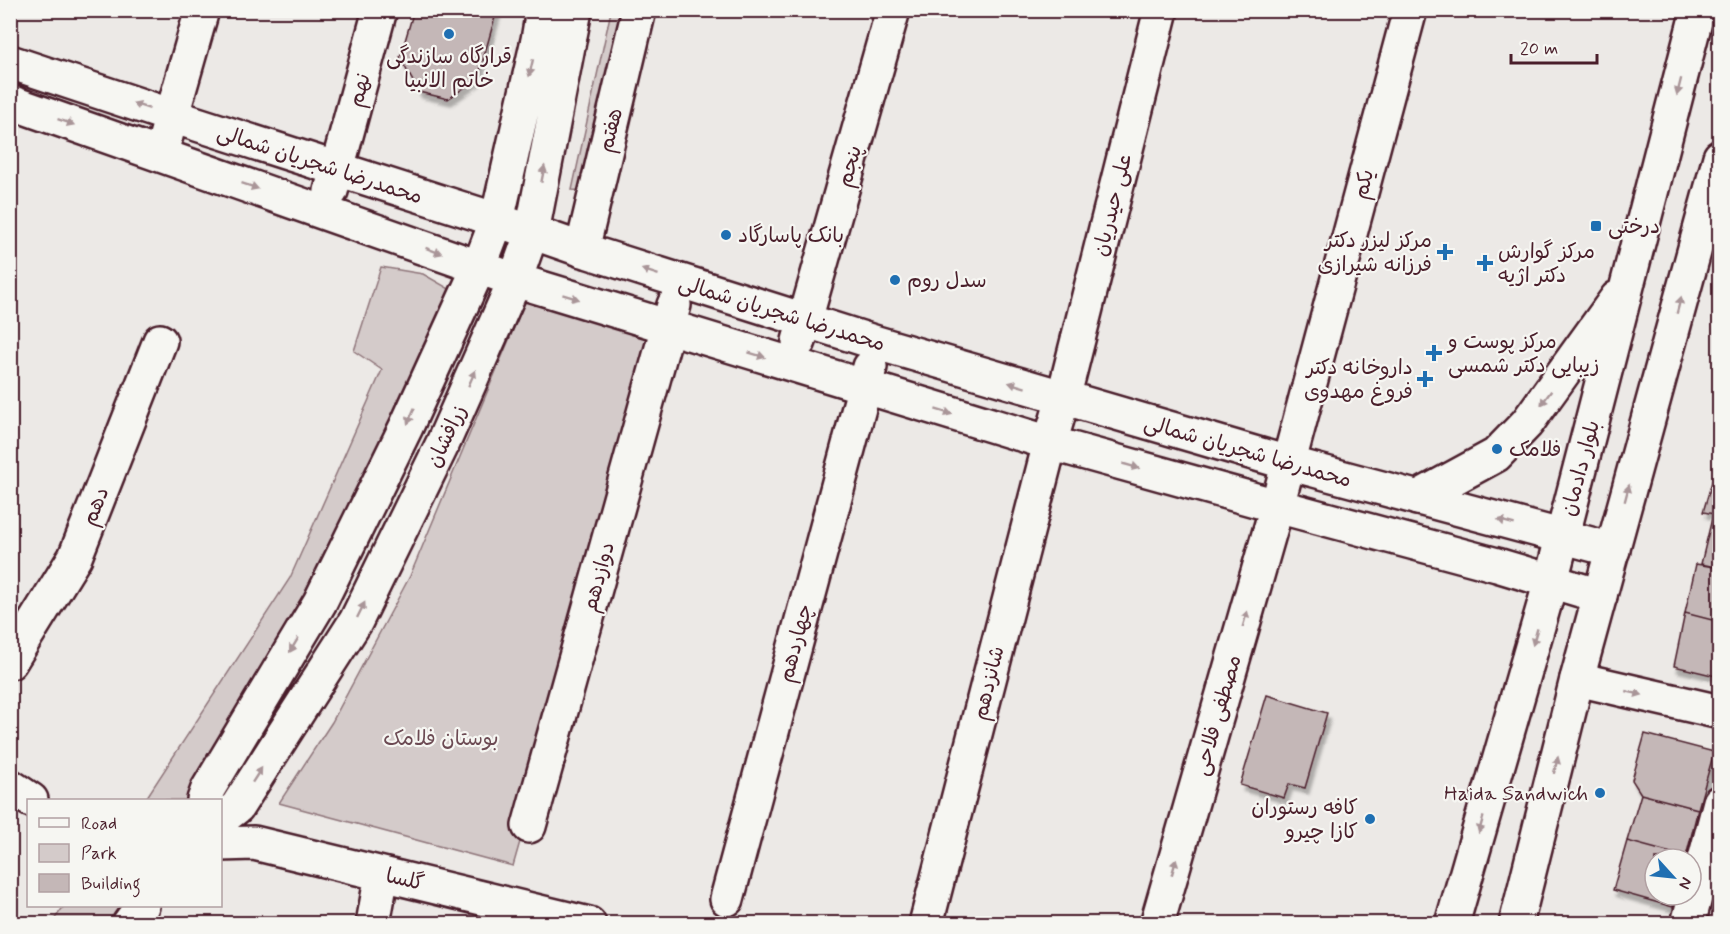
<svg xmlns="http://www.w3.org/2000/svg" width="1730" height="934" font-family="Mynerve,'Playpen Sans Arabic',sans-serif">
<defs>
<filter id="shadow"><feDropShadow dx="3.5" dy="6" stdDeviation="1.5" flood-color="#0004"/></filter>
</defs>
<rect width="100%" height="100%" fill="#ece9e6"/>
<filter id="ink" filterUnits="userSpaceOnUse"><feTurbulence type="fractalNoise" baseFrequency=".0167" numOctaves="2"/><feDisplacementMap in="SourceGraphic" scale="12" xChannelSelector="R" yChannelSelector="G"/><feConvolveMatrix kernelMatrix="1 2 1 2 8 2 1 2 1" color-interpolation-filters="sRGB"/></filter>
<g filter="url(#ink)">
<path fill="#d4cbca" stroke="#8f757a" stroke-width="1.5" d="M611,11h19l-43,180 -15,-1z
M381,267l42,7 30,17 -132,288 -132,221h-44l145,-222 92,-208 -28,-19z
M532,285l136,42 -155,539 -234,-63 53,-81 78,-146z
M64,906h60l-13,17 -60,1z"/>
<path fill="#c4b7b7" stroke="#4a1f2b" stroke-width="1.5" filter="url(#shadow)" d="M414,10h83l-19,68 -30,21 -29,-7 -19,-34z
M1717,465l3,1v49l-17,-3z
M1713,514l7,1v53l-19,-4z
M1696,564l24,4v54l-35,-9z
M1685,613l35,9v55l-46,-11z
M1267,695l60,18 -22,75 -16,-4 -5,14 -44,-13z
M1645,734l69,18 -16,57 -57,-15 -9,-14z
M1641,794l57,15 -12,48 -59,-16z
M1627,841l59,16 -1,2h-30v36h21l-3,12 -60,-17z"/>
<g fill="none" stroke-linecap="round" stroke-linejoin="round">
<g stroke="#4a1f2b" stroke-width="38">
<path id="minor" d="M10,62l162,54 325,104 92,32 288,91 411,120 325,87
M10,102l505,178 535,163 227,63 220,59 103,31
M166,136l36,-126
M331,191l49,-181
M582,250l57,-240
M799,341l94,-331
M10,662l65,-105 85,-216
M1577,679l143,33
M10,786l21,14
M204,800l4,-11 112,-187 86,-175 73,-160 18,-47 41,-180 5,-30
M220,820l17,-13 119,-186 87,-178 72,-163 17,-48 43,-222
M529,826l145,-521
M220,844l34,-1 335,81
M727,899l143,-532
M129,924l13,-18
M373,924l9,-50
M926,924l124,-481 13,-44 98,-389
M1157,924l120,-418 133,-496
M1688,924l32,-122"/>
</g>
<g stroke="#4a1f2b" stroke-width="38">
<path id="major" d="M1417,498l79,-43 31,-32 90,-125
M1452,924l99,-343 147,-571
M1516,924l61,-245 143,-522"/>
</g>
<use href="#minor" stroke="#f6f6f2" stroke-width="33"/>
<use href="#major" stroke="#f6f6f2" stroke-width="33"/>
</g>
<defs><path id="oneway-solid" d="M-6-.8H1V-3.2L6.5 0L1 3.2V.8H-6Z" transform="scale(1.5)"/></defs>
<g fill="#a99598">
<use href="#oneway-solid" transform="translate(531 68) rotate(103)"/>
<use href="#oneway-solid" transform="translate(1679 87) rotate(104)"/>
<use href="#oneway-solid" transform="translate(141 106) rotate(-161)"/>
<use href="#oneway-solid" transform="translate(66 122) rotate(19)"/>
<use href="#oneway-solid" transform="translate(543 174) rotate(-79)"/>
<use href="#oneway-solid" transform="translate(250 186) rotate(19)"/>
<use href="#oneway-solid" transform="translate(434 251) rotate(20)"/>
<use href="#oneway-solid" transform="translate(650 272) rotate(-162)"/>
<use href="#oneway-solid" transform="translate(571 297) rotate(17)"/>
<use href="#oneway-solid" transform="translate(1679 305) rotate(-75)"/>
<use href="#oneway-solid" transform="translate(757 355) rotate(17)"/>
<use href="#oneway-solid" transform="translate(472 378) rotate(-66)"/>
<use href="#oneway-solid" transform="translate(1017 385) rotate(-163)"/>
<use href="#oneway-solid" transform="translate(1546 398) rotate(126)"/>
<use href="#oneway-solid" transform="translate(944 412) rotate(17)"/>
<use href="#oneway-solid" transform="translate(411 416) rotate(114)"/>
<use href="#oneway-solid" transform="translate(1131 466) rotate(16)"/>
<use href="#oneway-solid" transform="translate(1627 493) rotate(-75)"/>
<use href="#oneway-solid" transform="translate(1506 522) rotate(-165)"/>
<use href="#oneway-solid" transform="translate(361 610) rotate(-64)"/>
<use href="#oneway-solid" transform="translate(1245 619) rotate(-74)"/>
<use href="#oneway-solid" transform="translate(1535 637) rotate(106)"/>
<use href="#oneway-solid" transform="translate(294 645) rotate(121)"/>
<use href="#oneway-solid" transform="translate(1634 693) rotate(13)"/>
<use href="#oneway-solid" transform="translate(1556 765) rotate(-76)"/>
<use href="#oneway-solid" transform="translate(257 775) rotate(-57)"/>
<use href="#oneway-solid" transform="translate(1481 825) rotate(106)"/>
<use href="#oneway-solid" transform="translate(1174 867) rotate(-74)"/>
</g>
</g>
<g fill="#1f6fb2" stroke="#f6f6f2" stroke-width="2">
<circle cx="449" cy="34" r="6"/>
<rect x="1590" y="220" width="12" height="12" rx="3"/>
<circle cx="726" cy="235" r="6"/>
<path d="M1442 243h6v6h6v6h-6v6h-6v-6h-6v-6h6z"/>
<path d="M1482 254h6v6h6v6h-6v6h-6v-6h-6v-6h6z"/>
<circle cx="895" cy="280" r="6"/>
<path d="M1431 344h6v6h6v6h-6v6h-6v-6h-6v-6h6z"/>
<path d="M1422 370h6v6h6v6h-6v6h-6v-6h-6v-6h6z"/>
<circle cx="1497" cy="449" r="6"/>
<circle cx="1600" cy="793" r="6"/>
<circle cx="1370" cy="819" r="6"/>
</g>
<g text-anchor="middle" stroke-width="4.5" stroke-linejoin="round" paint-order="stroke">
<g font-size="21" fill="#4a1f2b" stroke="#f6f6f2" text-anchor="start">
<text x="449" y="63" text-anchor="middle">قرارگاه سازندگی<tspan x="449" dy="24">خاتم الانبیا</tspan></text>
<text x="1608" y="233">درختی</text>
<text x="738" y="242">بانک پاسارگاد</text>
<text x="1432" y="247" text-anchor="end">مرکز لیزر دکتر<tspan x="1432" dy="24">فرزانه شیرازی</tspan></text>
<text x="1498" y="258">مرکز گوارش<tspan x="1498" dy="24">دکتر اژیه</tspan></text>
<text x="907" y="287">سدل روم</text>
<text x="1448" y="348">مرکز پوست و<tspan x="1448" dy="24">زیبایی دکتر شمسی</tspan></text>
<text x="1413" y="374" text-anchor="end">داروخانه دکتر<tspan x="1413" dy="24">فروغ مهدوی</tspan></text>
<text x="1509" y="456">فلامک</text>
<text x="1588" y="800" text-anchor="end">Haida Sandwich</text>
<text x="1358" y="814" text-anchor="end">کافه رستوران<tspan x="1358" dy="24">کازا چیرو</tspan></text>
</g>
<g font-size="21" fill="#4a1f2b" stroke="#f6f6f2">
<text transform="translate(359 90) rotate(-75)" y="7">نهم</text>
<text transform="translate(610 130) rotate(-76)" y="7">هفتم</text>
<text transform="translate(320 164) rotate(18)" y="7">محمدرضا شجریان شمالی</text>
<text transform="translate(849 166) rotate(-74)" y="7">پنجم</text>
<text transform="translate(1363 184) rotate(-75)" y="7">یکم</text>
<text transform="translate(1112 205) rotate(-76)" y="7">علی حیدریان</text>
<text transform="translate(782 313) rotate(17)" y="7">محمدرضا شجریان شمالی</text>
<text transform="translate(446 436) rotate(-65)" y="7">زرافشان</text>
<text transform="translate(1248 451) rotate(16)" y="7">محمدرضا شجریان شمالی</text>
<text transform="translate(1580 468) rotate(-75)" y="7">بلوار دادمان</text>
<text transform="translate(95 506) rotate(-68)" y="7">دهم</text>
<text transform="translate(598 577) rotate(-75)" y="7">دوازدهم</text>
<text transform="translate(795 643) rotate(-75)" y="7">چهاردهم</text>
<text transform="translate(988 683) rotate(-76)" y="7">شانزدهم</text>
<text transform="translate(1217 715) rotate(-74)" y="7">مصطفی فلاحی</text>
<text transform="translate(405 879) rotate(13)" y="7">گلسا</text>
</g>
<g font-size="21" fill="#6c4a53" stroke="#f6f6f2">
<text x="441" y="745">بوستان فلامک</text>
</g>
</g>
<rect width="1730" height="934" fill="none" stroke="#f6f6f2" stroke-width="36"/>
<rect x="18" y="18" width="1694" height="898" fill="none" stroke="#4a1f2b" stroke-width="2" filter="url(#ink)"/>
<rect x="27" y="799" width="195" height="108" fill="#f6f6f2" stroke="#b1a0a2" stroke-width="1.5"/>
<rect x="39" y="818" width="30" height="9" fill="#f6f6f2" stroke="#b1a0a2" stroke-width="1.5"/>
<text x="81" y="829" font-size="18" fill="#4a1f2b">Road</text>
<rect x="39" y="844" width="30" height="18" fill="#d4cbca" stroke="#b1a0a2" stroke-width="1.5"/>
<text x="81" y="859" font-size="18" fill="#4a1f2b">Park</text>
<rect x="39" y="874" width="30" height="18" fill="#c4b7b7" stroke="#b1a0a2" stroke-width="1.5"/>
<text x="81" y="889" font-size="18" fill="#4a1f2b">Building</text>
<g transform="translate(1673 877) rotate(117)"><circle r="28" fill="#f6f6f2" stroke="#b1a0a2" stroke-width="1.5"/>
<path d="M0-4.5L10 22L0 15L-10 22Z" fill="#1f6fb2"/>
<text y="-9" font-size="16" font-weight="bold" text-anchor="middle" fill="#4a1f2b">N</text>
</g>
<path d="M1511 54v9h86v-9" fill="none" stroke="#4a1f2b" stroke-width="3"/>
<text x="1520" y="54" font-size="18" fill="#4a1f2b" stroke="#f6f6f2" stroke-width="4.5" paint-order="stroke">20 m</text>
</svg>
